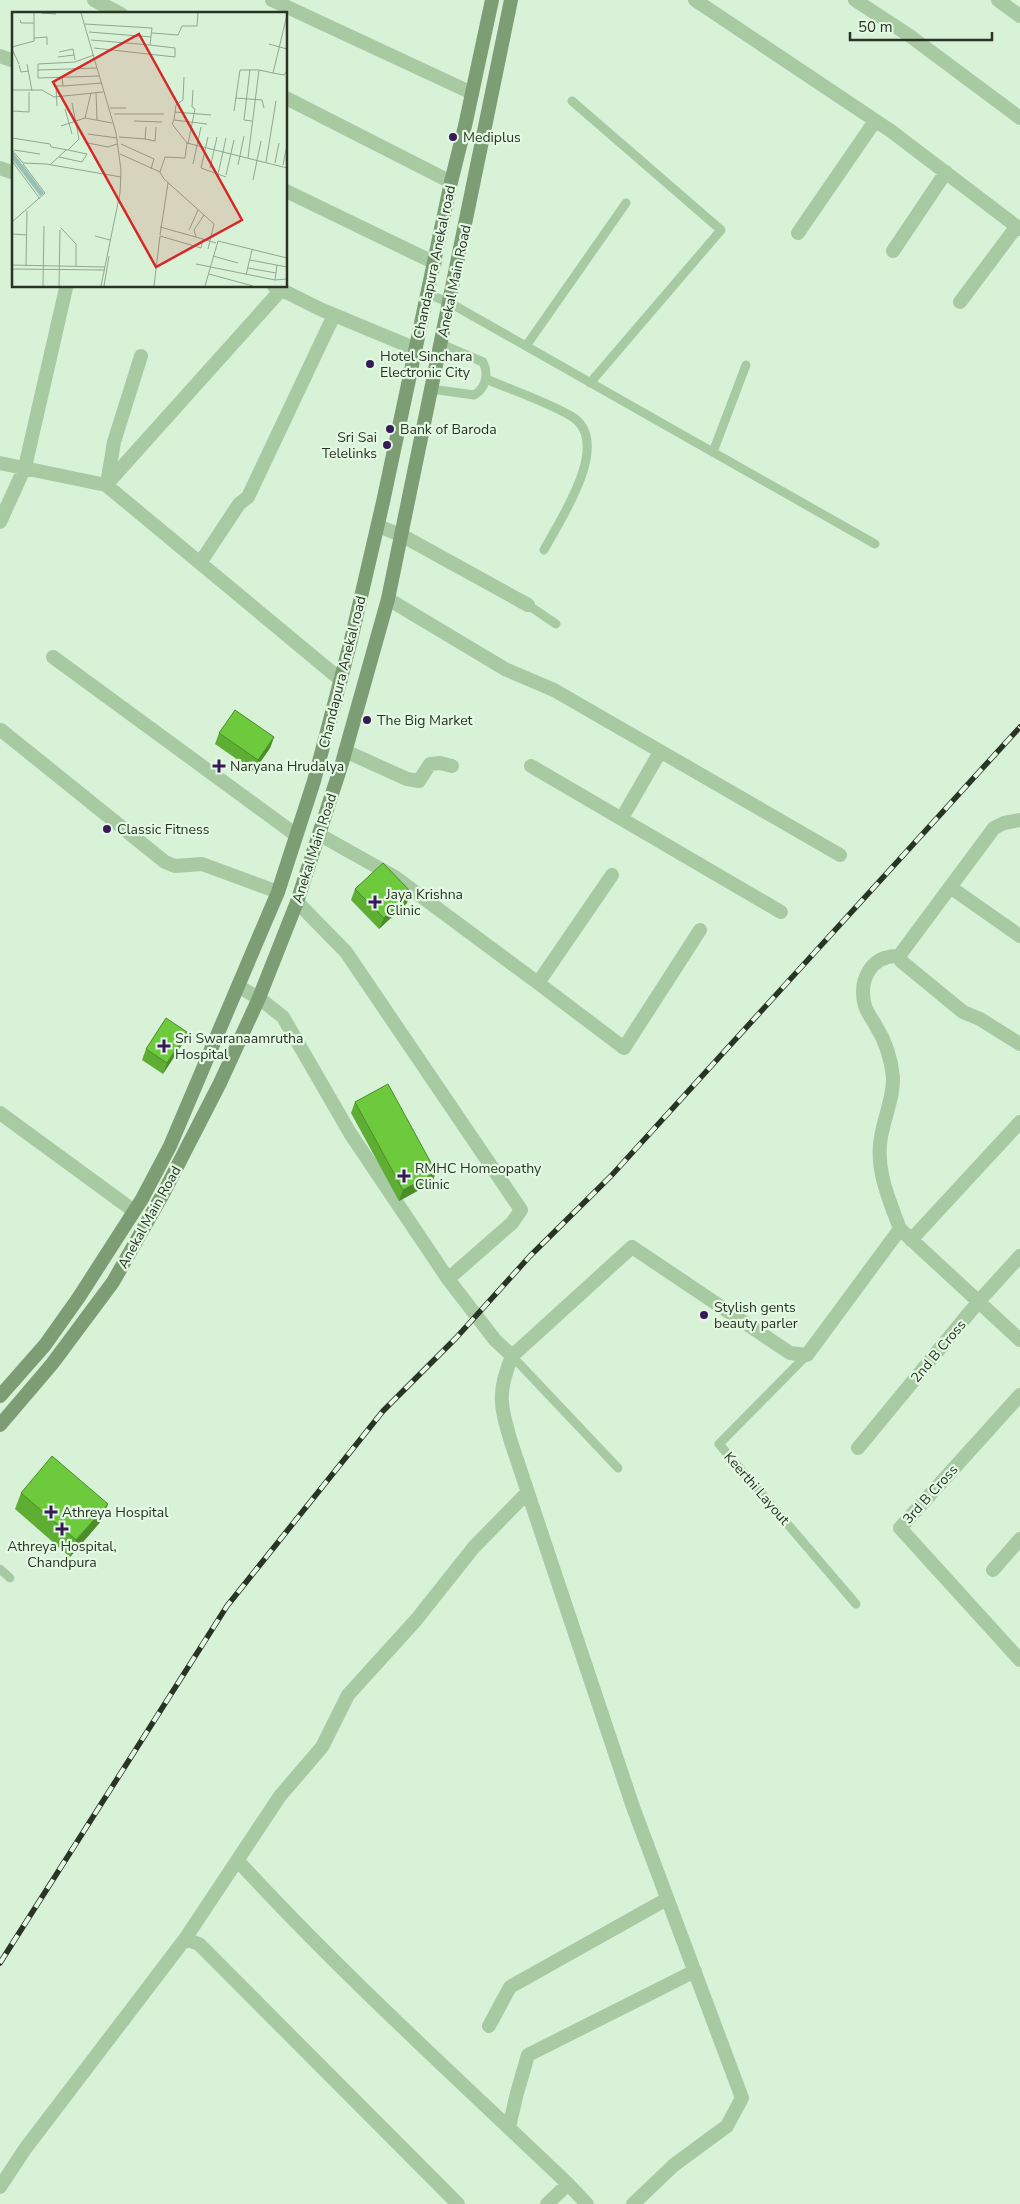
<svg xmlns="http://www.w3.org/2000/svg" width="1020" height="2204" font-family="'Nunito Sans',sans-serif">
<rect width="100%" height="100%" fill="#d8f2d7"/>
<g fill="none" stroke-linecap="round" stroke-linejoin="round">
<path stroke="#a8caa3" stroke-width="9" d="M572,101l149,129 -131,153
M428,294l22,9 425,241
M526,346l100,-143
M486,379c28,12 59,22 85,37 43,25 -11,104 -27,134
M431,389l43,6c12,-7 15,-21 9,-33l-42,-18
M713,452l33,-87
M528,605l28,19
M807,1355l-88,89 137,160
M512,1356l106,112
M0,1569l10,9"/>
<path stroke="#a8caa3" stroke-width="14" d="M94,0l27,14
M272,0l200,93
M695,0l196,131 129,98
M855,0l55,36 110,82
M998,0l22,16
M0,56l14,5
M286,98l165,84
M0,168l14,5
M286,191l149,72
M798,233l77,-112
M893,251l53,-79
M274,286l46,23 96,40
M960,302l57,-76
M0,463l106,22 235,195
M107,484l7,-42 27,-86
M106,485l175,-195
M0,522l25,-55 41,-179
M378,526l23,9 127,70
M200,563l39,-59 9,-7 86,-182
M388,599l117,70 49,21 286,165
M53,657l243,178
M1,730l164,132 10,4 27,-2 76,28
M345,751l62,28 12,2 11,-17 10,-1 12,3
M531,766l250,146
M622,818l38,-66
M1020,820l-16,3 -10,5 -95,128 2,5 62,51 17,7 40,25
M320,835l75,42 143,106 74,-108
M950,887l70,49
M297,902l49,50 175,258 -9,13 -64,56
M899,956c-28,-1 -41,24 -34,50 2,7 8,14 11,20 10,16 15,32 17,51 1,19 -9,41 -12,60 -6,32 8,62 19,92
M538,983l86,65 76,-118
M239,987l20,11 24,19 67,116 98,146 47,61 17,16 120,-109 158,106 17,2 93,-126 120,111
M0,1113l134,98
M911,1240l109,-118
M512,1356c-15,37 -12,49 -1,86l122,365 109,291 -15,28 -53,39 -41,39
M1020,1395l-120,133 120,132
M858,1448l121,-147 41,-45
M993,1570l27,-31
M238,1861c104,113 219,217 330,323
M185,1939l95,-143 42,-49 26,-52 68,-75 58,-73 53,-54
M489,2026l21,-39 157,-88
M509,2127l8,-34 11,-38 167,-84
M0,2187l25,-38 160,-210 14,5 259,260
M547,2204l21,-20 19,20"/>
<path stroke="#7d9d74" stroke-width="14" d="M0,1396l45,-51 34,-48 63,-98 28,-53 108,-254 36,-111 37,-141 32,-138 68,-320 14,-56 27,-126
M0,1425l52,-61 61,-82 50,-88 57,-111 39,-85 38,-96 45,-139 46,-164 123,-599"/>
<g stroke="#293425" stroke-width="5.5">
<path id="rail" d="M0,1963l227,-357 156,-195 73,-73 74,-82 81,-80 409,-449"/>
</g>
<use href="#rail" stroke="#e4f9e3" stroke-width="4" stroke-dasharray="11" stroke-linecap="butt"/>
</g>
<path fill="#5eae34" d="M219,733l55,4 -4,11 -16,23 -39,-27z
M355,889l52,14 -28,26 -28,-29z
M187,1032l-4,11 -20,31 -21,-14 4,-11z
M355,1102l77,81 -33,18 -48,-88z
M21,1493l81,27 -32,37 -55,-48z"/>
<path fill="#4c8d2a" d="M274,737l-4,11 -16,23 4,-11z
M411,892l-4,11 -28,26 5,-11z
M187,1032l-4,11 -20,31 4,-11z
M436,1172l-4,11 -33,18 4,-11z
M108,1504l-6,16 -32,37 6,-17z"/>
<path fill="#6dca3c" stroke="#4c8d2a" d="M235,710l39,27 -16,23 -39,-27z
M383,863l28,29 -27,26 -29,-29z
M166,1018l21,14 -20,31 -21,-14z
M388,1084l48,88 -33,18 -48,-88z
M52,1456l56,48 -32,36 -55,-47z"/>
<g fill="#371a57" stroke="#e4f9e3" stroke-width="2">
<circle cx="453" cy="137" r="5"/>
<circle cx="370" cy="364" r="5"/>
<circle cx="390" cy="429" r="5"/>
<circle cx="387" cy="445" r="5"/>
<circle cx="367" cy="720" r="5"/>
<path d="M216.5 758.5h5v5h5v5h-5v5h-5v-5h-5v-5h5z"/>
<circle cx="107" cy="829" r="5"/>
<path d="M372.5 894.5h5v5h5v5h-5v5h-5v-5h-5v-5h5z"/>
<path d="M161.5 1038.5h5v5h5v5h-5v5h-5v-5h-5v-5h5z"/>
<path d="M401.5 1168.5h5v5h5v5h-5v5h-5v-5h-5v-5h5z"/>
<circle cx="704" cy="1315" r="5"/>
<path d="M48.5 1504.5h5v5h5v5h-5v5h-5v-5h-5v-5h5z"/>
<path d="M59.5 1521.5h5v5h5v5h-5v5h-5v-5h-5v-5h5z"/>
</g>
<g text-anchor="middle" stroke-width="4.5" stroke-linejoin="round" paint-order="stroke">
<g font-size="14" fill="#293425" stroke="#e4f9e3" text-anchor="start">
<text x="463" y="142">Mediplus</text>
<text x="380" y="361">Hotel Sinchara<tspan x="380" dy="16">Electronic City</tspan></text>
<text x="400" y="434">Bank of Baroda</text>
<text x="377" y="442" text-anchor="end">Sri Sai<tspan x="377" dy="16">Telelinks</tspan></text>
<text x="377" y="725">The Big Market</text>
<text x="230" y="771">Naryana Hrudalya</text>
<text x="117" y="834">Classic Fitness</text>
<text x="386" y="899">Jaya Krishna<tspan x="386" dy="16">Clinic</tspan></text>
<text x="175" y="1043">Sri Swaranaamrutha<tspan x="175" dy="16">Hospital</tspan></text>
<text x="415" y="1173">RMHC Homeopathy<tspan x="415" dy="16">Clinic</tspan></text>
<text x="714" y="1312">Stylish gents<tspan x="714" dy="16">beauty parler</tspan></text>
<text x="62" y="1517">Athreya Hospital</text>
<text x="62" y="1551" text-anchor="middle">Athreya Hospital,<tspan x="62" dy="16">Chandpura</tspan></text>
</g>
<g font-size="14" fill="#293425" stroke="#e4f9e3">
<text transform="translate(434 262) rotate(-78)" y="5">Chandapura Anekal road</text>
<text transform="translate(454 281) rotate(-78)" y="5">Anekal Main Road</text>
<text transform="translate(342 672) rotate(-76)" y="5">Chandapura Anekal road</text>
<text transform="translate(314 848) rotate(-72)" y="5">Anekal Main Road</text>
<text transform="translate(149 1217) rotate(-61)" y="5">Anekal Main Road</text>
<text transform="translate(938 1351) rotate(-50)" y="5">2nd B Cross</text>
<text transform="translate(757 1488) rotate(49)" y="5">Keerthi Layout</text>
<text transform="translate(930 1494) rotate(-48)" y="5">3rd B Cross</text>
</g>
</g>
<g transform="translate(12 12)">
<rect width="275" height="275" fill="#d8f2d7"/>
<path d="M0,139l32,42 -4,3 -28,-37z" fill="#97c1b6"/>
<path fill="none" stroke="#92a690" stroke-width="1" d="M29,1l15,1M69,1l35,120 5,37 -1,23 -19,93M8,8l1,3h13M73,12l67,4 -2,17 25,3v9l-81,-9M77,20l62,5M140,21l26,2 4,-9h15l1,-13M22,26l13,-1v8M79,28l59,5M257,32l18,5M0,35l22,-6v-28M0,37l7,15M47,40l14,-3 2,11M82,43l-19,7 -37,2v14l61,-2M46,45l16,-2M15,52l5,27M7,53l2,7 8,-1M238,57l-6,51 8,1M26,58l59,-2M261,61l11,2 3,-4M50,65l1,9 39,-3M172,65l-1,23 -7,5 -2,15 33,4M0,78h30l12,7 49,-5M84,81l1,27M224,86l26,2 2,8M45,94l-1,-20h7M98,96h16M53,97l7,25M0,99l17,1v-20M222,99l6,-41h19M163,100l36,3M102,102h50M73,106l6,-25M162,108l-2,4 15,19M122,109l28,1M49,114l24,-8 27,5M76,122l29,4M107,125l26,2 1,-12M196,125l-7,31 25,9M0,126l38,6 1,3 17,3 11,-11 -7,-36M133,127l10,2 1,-14M76,131l20,4 9,-3M109,132l33,15 -3,10M176,132l7,-35 -3,-2 1,-17M0,138l11,13 23,1 75,13M2,138l26,4M108,142l40,18 5,-15 20,1 2,-15 100,25M47,145l23,5 5,-8 -19,-4M236,146l11,-88 14,3 14,-58M0,149l28,38M254,150l10,-61M263,151l4,-20M181,152l8,-37M38,153l16,-15M226,153l6,-29M271,153l4,-20M198,156l7,-31M148,160l4,7 50,45 -6,25M206,162l8,-36M214,163l8,-35M241,168l8,-39M0,210l33,-29 -22,-29M148,215l43,12M49,216l15,16v22M177,218l9,-20M0,222l15,1M148,223l8,-52M83,224l15,4M184,225l-2,-7 10,-15M201,244l25,7M238,248l37,7M184,252l79,16 12,-1M0,253l93,2M14,254l1,-55M236,256l28,5M0,257l93,1M197,262l44,12M234,263l6,-25M263,268l2,-15M31,274l1,-60M47,274l1,-56M92,274l5,-30M142,274l6,-50 41,12 2,-9 13,4M193,274l13,-45 69,17"/>
<path fill="#d62828" fill-opacity="0.15" stroke="#d62828" stroke-width="2.5" d="M127,22l103,186 -86,47 -103,-185z"/>
<rect width="275" height="275" fill="none" stroke="#293425" stroke-width="2.5"/>
</g>
<path d="M850 32v8h142v-8" fill="none" stroke="#293425" stroke-width="2.5"/>
<text x="858" y="32" font-size="15" fill="#293425" stroke="#e4f9e3" stroke-width="4" paint-order="stroke">50 m</text>
</svg>
